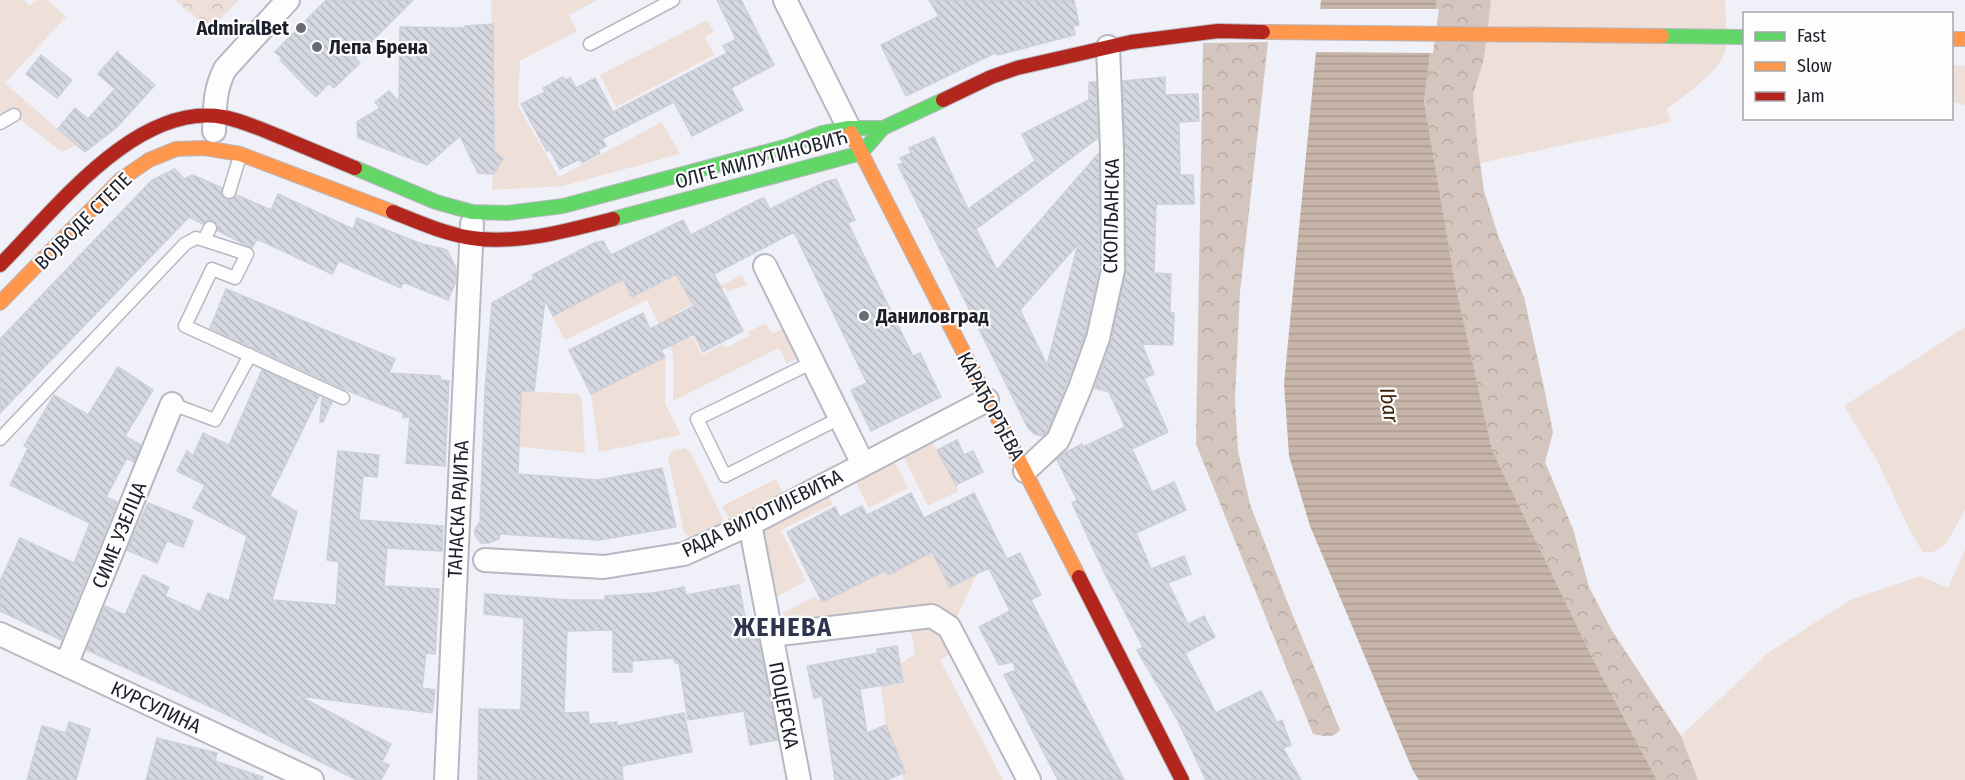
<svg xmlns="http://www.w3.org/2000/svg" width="1965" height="780" font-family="'Fira Sans Condensed',sans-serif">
<defs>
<pattern id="forest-crowns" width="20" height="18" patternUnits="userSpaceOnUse" patternTransform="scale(1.5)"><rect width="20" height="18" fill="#d4c6be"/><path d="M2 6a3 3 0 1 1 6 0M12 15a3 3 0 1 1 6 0" fill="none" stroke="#b6aaa3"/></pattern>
<pattern id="park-crowns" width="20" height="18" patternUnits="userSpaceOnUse" patternTransform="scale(1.5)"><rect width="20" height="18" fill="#eedfd8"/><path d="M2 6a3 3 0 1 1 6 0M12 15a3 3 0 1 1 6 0" fill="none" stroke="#ccbfba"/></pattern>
<pattern id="water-rules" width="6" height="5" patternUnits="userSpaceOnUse" patternTransform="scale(1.5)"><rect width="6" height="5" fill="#c7b5a9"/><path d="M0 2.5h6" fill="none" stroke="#aa9b92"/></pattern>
<pattern id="building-back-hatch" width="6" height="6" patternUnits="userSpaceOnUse" patternTransform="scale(1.5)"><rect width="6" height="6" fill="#d6d8e1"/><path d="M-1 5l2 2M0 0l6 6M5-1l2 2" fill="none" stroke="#b7b9c1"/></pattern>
</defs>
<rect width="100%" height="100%" fill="#f0f1f8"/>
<path fill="#eedfd8" d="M0,0h24l6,6 7,-6h11l18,17 -61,66 71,62 -14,7 -48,-37 -14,8z
M491,0h107l-29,15 8,16 -57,30 -2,45 41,71 103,-55 18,32 -117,32 -71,4 1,-16 9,-15 -8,-8z
M1491,0h234c0,15 3,33 1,48 -4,23 -43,48 -59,61l4,13 -191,41 -7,-68 11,-36z
M707,20l7,12 -9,5 9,18 -98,52 -16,-32z
M1952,65l13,1v39l-13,-3z
M704,259l-13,41 51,-25 5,10 -20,7 -3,-5 -47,26 13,25 3,-1 9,18 21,-11 3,4 23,-12 -1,-4 18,-9 6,11 15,-8 13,31 -13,7 -8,-16 -106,53v-47l-26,-54 -82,40 -13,-24 71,-37z
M1965,327v183l-19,34 -13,8h-10l-14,-23 -32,-69 -33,-54z
M665,357v46l16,32 -82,17 -8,-58z
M521,391l58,3 3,6 3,53 -66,-6z
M932,442l13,24 6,-2 -1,8 9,19 -31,15 -25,-50z
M685,448l6,5 33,68 -3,3 -30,14 -7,-6 -16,-75 4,-6z
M894,460l14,28 -39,20 -15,-29z
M776,479l12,25 -53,27 -13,-25z
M828,494l5,10 -52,26 25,51 -33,18 -11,-68 3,-3z
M1965,550v230h-267l-17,-44 87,-83 82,-53 71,-24 27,12z
M932,552l18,35 27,-13 -22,47v31l-15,8 63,120h-99l-2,-7 3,-2 -19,-46 -5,-39 22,-4 -3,-18 15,-10 -6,-34 -119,3 -8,-10 32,-16 8,5 60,-41 6,13z"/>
<path fill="url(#forest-crowns)" d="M1437,0h54l-7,59 -11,36 5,53 6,43 15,47 25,59 19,86 10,49 -8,30 28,67 16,58 22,42 70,107 17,44h-41l-62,-117 -103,-213 -37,-166 -31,-183z
M1268,42l-28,250 -5,108 3,51 12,53 35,92 55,134c-7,9 -16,6 -27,4l-117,-290 7,-401z"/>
<path fill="url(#park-crowns)" d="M175,0h64l-29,30z"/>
<path fill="url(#water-rules)" d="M1321,0h116l-13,101 31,182 37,167 103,213 62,117h-238l-6,-9 -103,-245 -21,-70 -5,-72z"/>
<path fill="#f0f1f8" d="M1317,9h122l-6,44 -120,-1z"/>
<path fill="url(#building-back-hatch)" stroke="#ced0d9" stroke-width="1.5" fill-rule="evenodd" d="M326,0h87l-58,58 5,5 -26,25 -5,-5 -13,14 -36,-37 2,-2 -7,-6z
M717,0h24l33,65 -43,23 12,22 -51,26 -18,-34 -72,37 4,7 -8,4 2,3 -18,10 -2,-4 -20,10 -10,-19 -3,1 -26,-47 24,-12 -2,-4 20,-11 2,3 5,-2 6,10 19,-10 18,34 114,-59 -4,-7 13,-7z
M929,0h145l5,25 -6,1 2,9 -78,20v-3l-91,44 -25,-51 58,-29z
M493,24l1,127 9,8 -10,15 -15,-1 -18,-37 -33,29 -69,-27 -1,-16 23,-14 -5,-6 14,-11 10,11 1,-75 65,1v-2z
M117,52l38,33 -38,42 -32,25 -27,-23 17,-21 13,11 27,-30 -17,-15z
M41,55l31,25 -15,18 -31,-24z
M1165,77v18l33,-1 1,27 -20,1 1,53h13l1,29h-38l-2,69 17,1 -1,39h4l-1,32 -31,-1 12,30 -10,4 24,54 -36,17 20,43 22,-10 12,28 -50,23 15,36 33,-13 7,18 -23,9 20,41 16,-8 11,21 -30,16 31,60 45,-22 16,32 5,-3 9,25 -8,3 18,32h-95l-29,-61 -40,-69 6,-3 -37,-71 -34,-73 5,-3 -20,-40 7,-7 18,-9 1,3 42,-20 -16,-35 -14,-4 16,-47 15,-71 -3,-189z
M1089,82h7l2,56 -122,91 21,41 102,-117v116l-14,65 -18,49 -20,49 -5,4 -7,-2 -7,-6 -130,-263 5,-2 -3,-5 11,-5 -2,-5 25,-11 34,72 67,-48 -13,-27 67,-34zM1078,244l-31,121 -27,-55z
M175,169l9,10 9,-4 29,13 -1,6 5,6h5l6,-5 34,15 7,-16 75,35 4,-11 62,25 28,7 9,18v13l-8,19 -45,-18 -2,6 -62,-27 -7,13 -75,-35 -5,9 -34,-17 -1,-7 -4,-4 -7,1 -3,3 -14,-7 -189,196v-74l152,-159z
M836,179l19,41 -7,3 13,27 52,106 7,-3 21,44 -70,34 -20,-41 16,-7 -73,-151 -80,42 29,57 -40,21 -9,-18 -33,16 4,7 -74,37 -22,-44 74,-37 7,16 44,-23 -18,-32 -44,23 -9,-18 -70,37 -8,-16 -11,91h-13l-3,83 80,6 64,-12 14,59 -77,13 -99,-6 -1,5 -10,4h-8l-3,-3 -3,-5v-6l5,-7 5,-132 7,-87 42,-24 -2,-4 62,-32 9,-2 8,14 72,-35 8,15 67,-35 6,-2 6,11 55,-27z
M226,289l169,70 -6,14 51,3 1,4 8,1 -4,85 -39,-3 4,-46 -7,1v-5l-64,-26 -129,-59z
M118,367l35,23 -28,46 16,9 -7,17 -7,-4 -21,39 11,5 -56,138 -61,-29v-30l20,-43 54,25 16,-40 -80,-38 18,-37 -4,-2 30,-51 34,20z
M262,370l57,26 -49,100 27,16 -25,88 64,5 3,-43 -12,-2 11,-109 41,4 -2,22 -14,-1 -4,44 84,6 -1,25 -55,-3 -3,38 55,3 -4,65 -9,-1 -4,35 13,2 -3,23 -133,-17 92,48 -9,18 7,3 -8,15h-24l-146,-73 -124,-57 18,-44 20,9 18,-40 26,12 -4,9 35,16 8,-19 21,8 18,-65 -54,-28 12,-23 -28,-14 10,-20 6,5 10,-23 26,12z
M322,398l10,4 -9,20h-3z
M957,440l7,15 9,-4 10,21 -27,13 -19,-35z
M911,493l13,25 50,-25 33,66 13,-6 21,42 -10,5 93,180h-66l-54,-105 12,-5 -3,-8 -14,3 -20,-38 31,-16 -21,-43 -39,19 -18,-35 -44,23 -2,-5 -64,32 -35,-70 48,-25 5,10 22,-11 5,9z
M148,503l45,18 -10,26 -16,-6 -10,22 -30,-13z
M739,585l9,48 9,-1 21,108 -28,5 -6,-34 -56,9 -9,-57h-4l-1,-5 -42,3v11h-19v-42l-46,1 -3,82 24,-1 1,12 28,-2v4l67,-13 8,39 -70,14 1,14h-145l1,-71 42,1 3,-92 -40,-4 1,-20 85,6h35v-4l48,-3 31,-6 2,8z
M897,646l6,36 -43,7 7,44 19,-8 19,47 -18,8h-52l-13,-84 -8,2 -7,-32 71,-13 -1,-4z
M69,722l21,7 -14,51h-49l15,-54 24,7z
M157,738l60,15 -2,8 48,16 -1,3h-116z"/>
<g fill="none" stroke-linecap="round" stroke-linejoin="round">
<g stroke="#b7b8c2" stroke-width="15">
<path id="lane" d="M590,44l83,-44
M0,123l14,-8
M229,192l11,-36
M210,228l-6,12 43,14 -12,24 -23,-9 -27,57 158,72
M813,362l-116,57 28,57 115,-58
M172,404l43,16 35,-65
M0,439l185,-195 11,-6 8,2"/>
</g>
<g stroke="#b7b8c2" stroke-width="26">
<path id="street" d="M785,0l64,128
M214,131c1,-22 0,-41 11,-62l63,-69
M765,266l98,198
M1025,471l33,-31 22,-52 18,-50 15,-68 -1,-120 -4,-103
M750,524l49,256
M485,560l119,7 80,-13 66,-30 237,-124
M0,634l312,146
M771,635l161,-19 17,11 80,153
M66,665l106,-261
M446,780l26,-556"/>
</g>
<g stroke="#b7b8c2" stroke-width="16">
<path id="fast" d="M1662,36l82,1
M355,168l81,34 36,10 35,1 56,-7 225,-60 34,-13 27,-5h34l60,-28
M613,219l248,-66 22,-25"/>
</g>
<g stroke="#b7b8c2" stroke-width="16">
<path id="slow" d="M1263,32l399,4
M1952,39h13
M851,133l228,444
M0,303l120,-123 29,-20 27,-11 29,-1 35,6 153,58"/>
</g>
<g stroke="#b7b8c2" stroke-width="16">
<path id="jam" d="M943,100l48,-23 26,-9 114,-26 87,-11 45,1
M393,212c25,10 52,22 79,26 45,7 98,-8 141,-19
M0,265c55,-55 136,-163 223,-148 21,4 40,13 60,21 24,10 48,20 72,30
M1079,577l103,203"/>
</g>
<use href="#lane" stroke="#fdfdfe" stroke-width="12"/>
<use href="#street" stroke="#fdfdfe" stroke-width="22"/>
<use href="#fast" stroke="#63d668" stroke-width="14"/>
<use href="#slow" stroke="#ff974d" stroke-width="14"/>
<use href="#jam" stroke="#b3261e" stroke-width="14"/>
</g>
<g fill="#676973" stroke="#fdfdfd" stroke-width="2">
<circle cx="301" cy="28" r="6"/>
<circle cx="317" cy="47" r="6"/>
<circle cx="864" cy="316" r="6"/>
</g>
<g text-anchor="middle" stroke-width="4.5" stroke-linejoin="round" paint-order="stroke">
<g font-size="20" font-weight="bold" fill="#1d202b" stroke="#fdfdfd" text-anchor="start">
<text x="289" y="35" text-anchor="end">AdmiralBet</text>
<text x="329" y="54">Лепа Брена</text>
<text x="876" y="323">Даниловград</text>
</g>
<g font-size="20" fill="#1d202b" stroke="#fdfdfd">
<text transform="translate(761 159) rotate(-15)" y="7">ОЛГЕ МИЛУТИНОВИЋ</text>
<text transform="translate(1111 216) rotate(-89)" y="7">СКОПЉАНСКА</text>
<text transform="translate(83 221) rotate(-45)" y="7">ВОЈВОДЕ СТЕПЕ</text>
<text transform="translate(991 406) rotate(62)" y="7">КАРАЂОРЂЕВА</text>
<text transform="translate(458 509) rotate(-87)" y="7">ТАНАСКА РАЈИЋА</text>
<text transform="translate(762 513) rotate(-26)" y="7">РАДА ВИЛОТИЈЕВИЋА</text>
<text transform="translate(119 535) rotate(-68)" y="7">СИМЕ УЗЕЛЦА</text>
<text transform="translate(784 705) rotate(79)" y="7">ПОЦЕРСКА</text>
<text transform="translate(156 707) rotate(25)" y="7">КУРСУЛИНА</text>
</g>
<g font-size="21" font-style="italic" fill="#3f2208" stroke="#fdfdfd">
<text transform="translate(1389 405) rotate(82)" y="7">Ibar</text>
</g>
<g font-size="26" font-weight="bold" letter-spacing="1.5" fill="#2f344e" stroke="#fdfdfd">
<text x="783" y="636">ЖЕНЕВА</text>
</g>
</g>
<rect x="1743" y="12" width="210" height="108" fill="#fdfdfd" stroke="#a3a5a9" stroke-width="1.5"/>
<rect x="1755" y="32" width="30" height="9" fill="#63d668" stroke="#a3a5a9" stroke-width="1.5"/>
<text x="1797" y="42" font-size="18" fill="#1d202b">Fast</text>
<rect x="1755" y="62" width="30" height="9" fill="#ff974d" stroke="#a3a5a9" stroke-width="1.5"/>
<text x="1797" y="72" font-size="18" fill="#1d202b">Slow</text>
<rect x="1755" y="92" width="30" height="9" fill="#b3261e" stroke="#a3a5a9" stroke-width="1.5"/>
<text x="1797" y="102" font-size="18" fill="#1d202b">Jam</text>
</svg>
